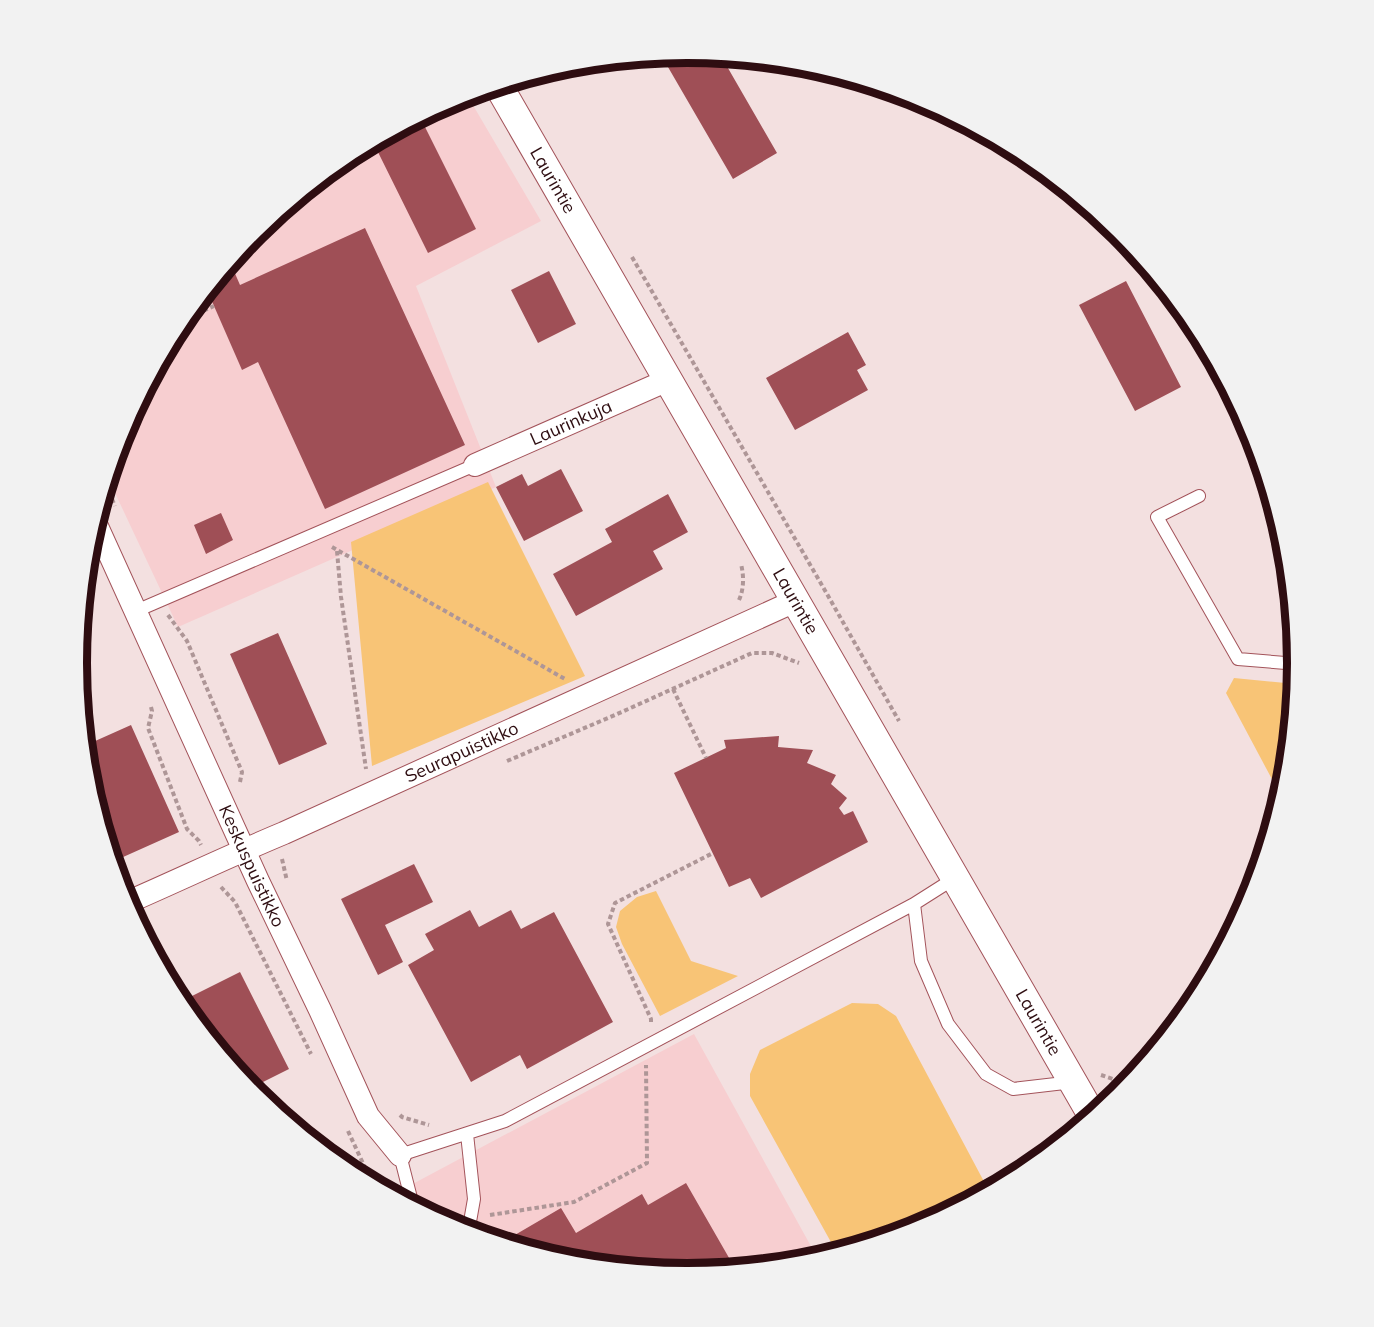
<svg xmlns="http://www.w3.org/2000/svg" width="1374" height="1327" font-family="Mulish,sans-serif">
<rect width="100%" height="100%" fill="#f3e0e0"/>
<path fill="#f7ced0" d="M467,95l74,126 -125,65 80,201 -318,140 -70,-149 15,-49 56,-105 76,-93 93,-76 105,-56z
M694,1034l124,225 -12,4 -119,11 -120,-11 -114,-35 -61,-33z"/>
<path fill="#f8c476" d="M488,482l97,194 -213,90 -21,-224z
M1234,678l62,6 -10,99 -4,15 -56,-105z
M656,891l35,70 47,15 -78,40 -38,-72 -6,-17 4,-16 17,-14z
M852,1003l26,1 18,12 93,175 -69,37 -83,25 -87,-157v-22l10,-24z"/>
<path fill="#9f4f56" d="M687,53l34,3 56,97 -44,26 -72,-124z
M420,117l56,112 -48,24 -55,-111z
M365,228l100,217 -140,64 -67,-147 -16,8 -35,-80 23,-28 10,23z
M549,271l27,53 -38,19 -27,-53z
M1126,281l55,106 -46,24 -56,-106z
M848,332l18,33 -9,5 11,20 -73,40 -29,-52z
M561,469l22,42 -59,30 -28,-54 26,-13 6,12z
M668,494l20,38 -35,19 10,18 -87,47 -23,-42 59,-32 -7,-13z
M221,513l12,27 -27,14 -12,-29z
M278,633l49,111 -48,21 -49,-111z
M131,725l48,107 -67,30 -24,-80 -4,-36z
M779,736l-1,11 35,3 -6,13 29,12 -5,9 16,14 -8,10 5,7 9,-4 15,31 -107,56 -11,-20 -21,9 -55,-114 52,-25 -2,-8z
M414,864l19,38 -48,23 18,37 -25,13 -37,-76z
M470,910l9,17 32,-17 10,19 33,-17 59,110 -86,47 -7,-14 -49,27 -63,-117 26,-15 -9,-16z
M240,972l49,97 -40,20 -36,-44 -23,-48z
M686,1183l50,87 -49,4 -120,-11 -66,-20 60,-35 15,25 66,-39 6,11z"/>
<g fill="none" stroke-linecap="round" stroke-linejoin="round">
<g stroke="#a3535a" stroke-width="14">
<path id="service" d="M1199,496l-42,21 81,142 60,5
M136,611l339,-146
M914,904l7,57 27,63 38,50 27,15 60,-7
M467,1134l7,65 -6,34
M413,1206l-13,-51 105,-34 409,-217 41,-26"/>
</g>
<g stroke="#a3535a" stroke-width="24">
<g id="minor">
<path id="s1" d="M475,465l193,-85"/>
<path id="s2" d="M95,522l163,359 62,129 48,106 32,39"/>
<path id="s3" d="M126,903c53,-23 105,-48 158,-70l511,-232"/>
</g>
</g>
<g stroke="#a3535a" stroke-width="30">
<g id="tertiary">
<path id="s4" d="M498,85l595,1032"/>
</g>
</g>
<path stroke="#ae9697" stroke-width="4" stroke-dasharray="4.5 3" stroke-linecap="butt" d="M632,257l195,337 72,127
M183,320l31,-14
M106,485l9,21
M332,547l233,132
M337,551l4,46 25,172
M739,600c5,-11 5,-24 2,-36
M168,615l19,26 55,131 -2,10
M673,689l33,69
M151,707l1,4 -4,17 39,101 12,12 2,4
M507,761l108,-46 137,-62h20l27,10
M282,859l5,22
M221,887l14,15 76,152
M651,1022v-3l-43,-95 7,-21 98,-50
M1101,1075l27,9
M400,1115l2,2 27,8
M348,1131l25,54
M490,1215l84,-13 73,-39 -1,-98
M442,1222l11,-2"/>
<use href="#service" stroke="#fff" stroke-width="12"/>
<use href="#minor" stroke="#fff" stroke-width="22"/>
<use href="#tertiary" stroke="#fff" stroke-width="28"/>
</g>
<g text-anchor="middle" stroke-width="4.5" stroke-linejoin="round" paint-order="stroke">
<g font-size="18" fill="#2e0d11" stroke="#f2f2f2">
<text dy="6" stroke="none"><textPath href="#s4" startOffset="110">Laurintie</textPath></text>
<text dy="6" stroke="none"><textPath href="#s1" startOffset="105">Laurinkuja</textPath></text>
<text dy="6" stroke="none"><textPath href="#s4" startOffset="596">Laurintie</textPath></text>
<text dy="6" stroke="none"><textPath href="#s3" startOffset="368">Seurapuistikko</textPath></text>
<text dy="6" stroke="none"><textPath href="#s2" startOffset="378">Keskuspuistikko</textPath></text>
<text dy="6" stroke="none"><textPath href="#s4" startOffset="1082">Laurintie</textPath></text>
</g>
</g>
<path d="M0 0H1374V1327H0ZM87 663a600 600 0 1 1 1200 0a600 600 0 1 1-1200 0Z" fill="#f2f2f2" fill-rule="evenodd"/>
<path fill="none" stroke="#2e0d11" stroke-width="8" d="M87 663a600 600 0 1 1 1200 0a600 600 0 1 1-1200 0Z"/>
</svg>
